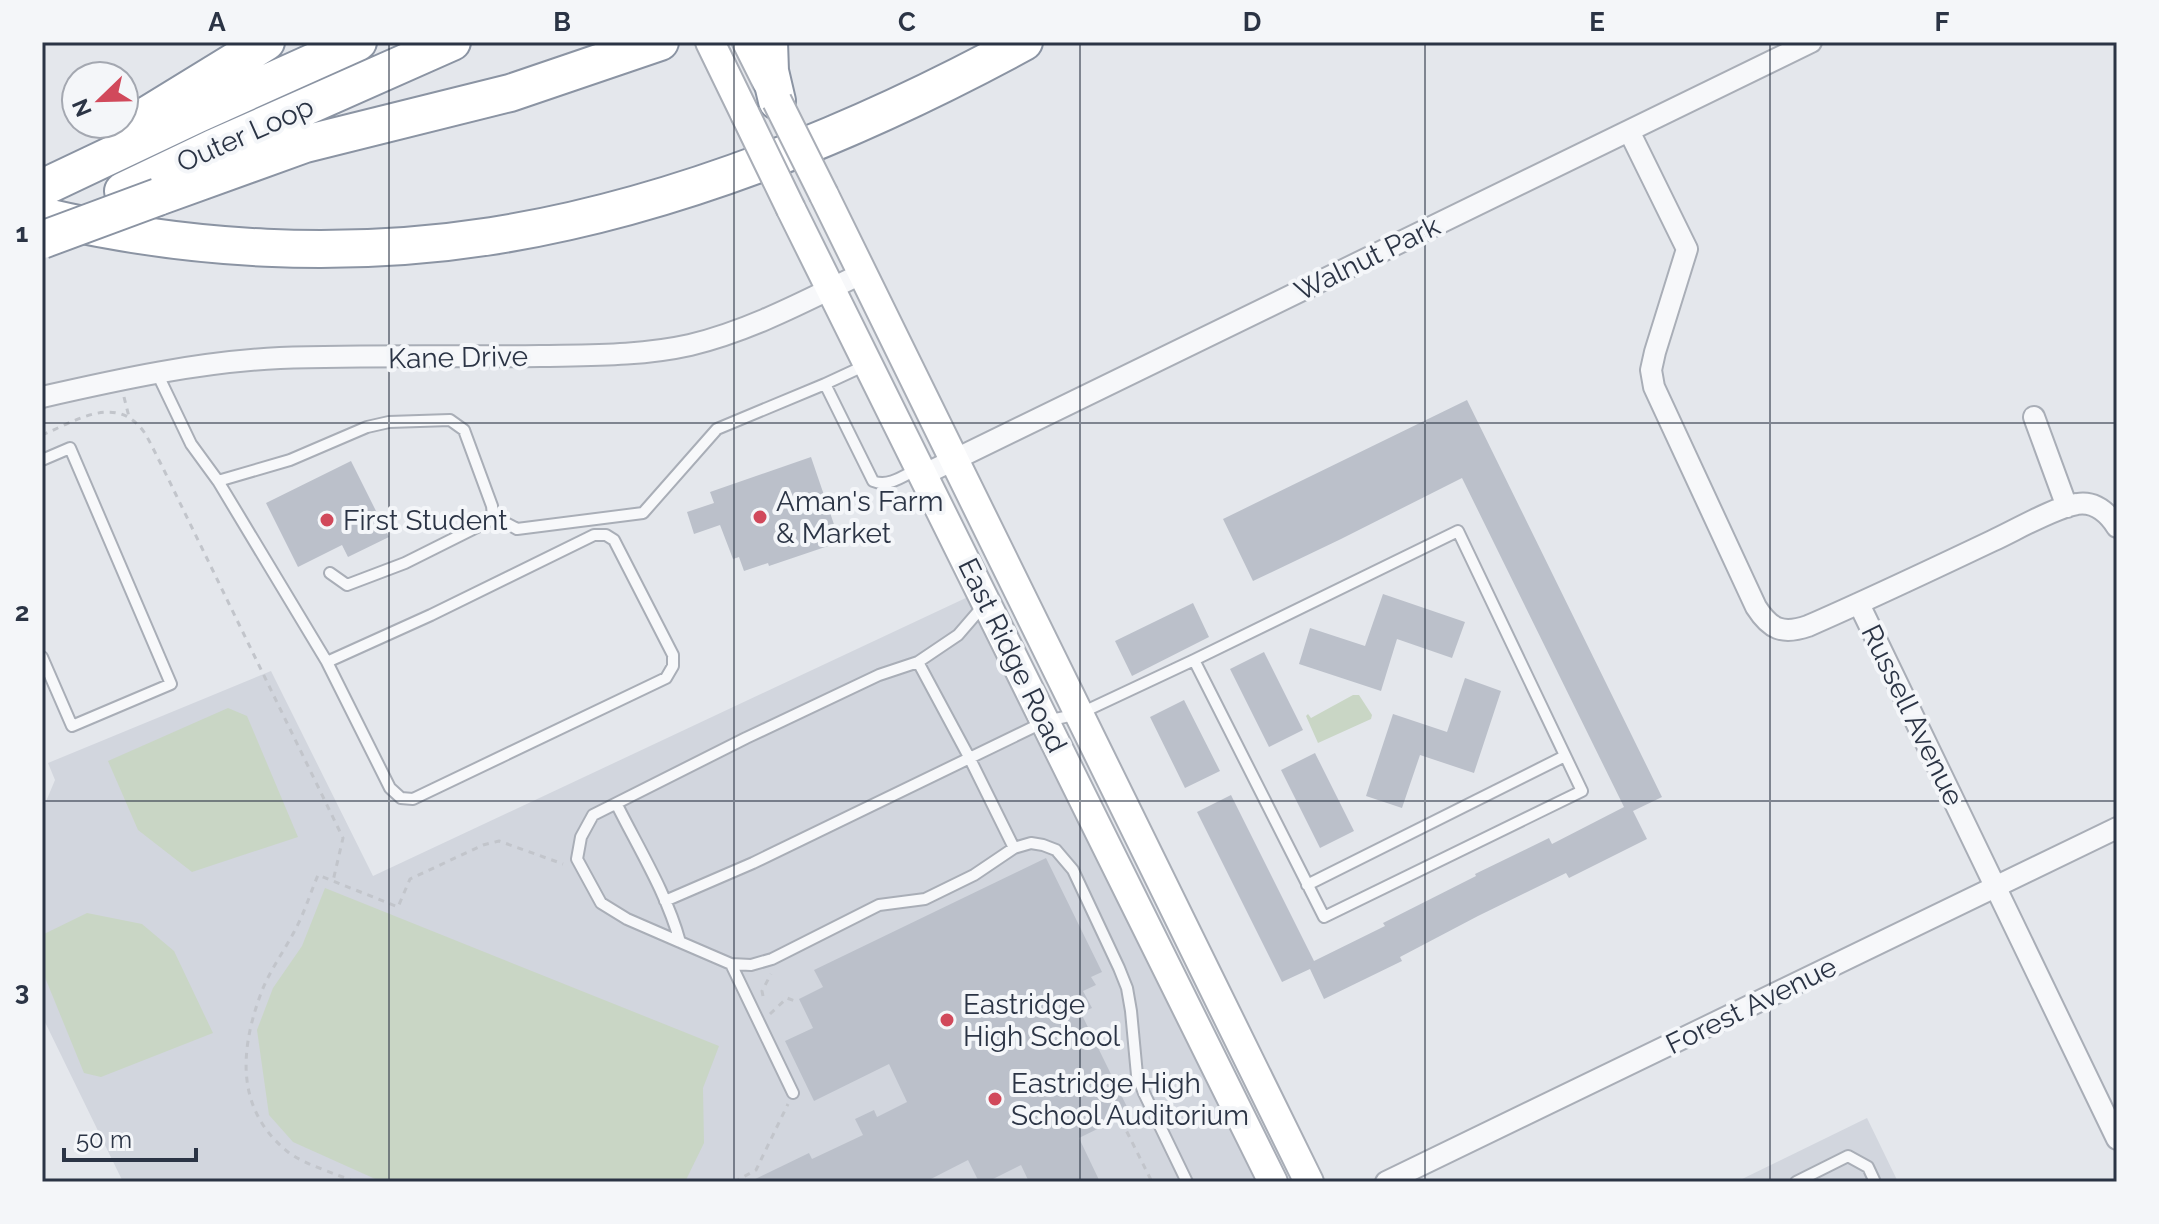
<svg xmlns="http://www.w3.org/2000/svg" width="2159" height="1224" font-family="Raleway,sans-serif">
<rect width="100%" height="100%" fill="#e4e7ec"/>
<path fill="#d2d6de" d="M970,596l288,586h-1135l-81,-166v-205l13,-31 -7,-17 223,-92 102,205z
M1867,1118l31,64h-162z"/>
<path fill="#c9d6c5" d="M1353,695h6l13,20 -1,4 -53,24 -12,-27 2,-2 3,4z
M228,708l19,8 51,121 -106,35 -54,-42 -30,-69z
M325,888l394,158 -16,42 1,55 -19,39h-303l-89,-40 -24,-27 -12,-85 16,-42 29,-42z
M87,913l55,11 32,27 39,82 -112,44 -17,-4 -42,-103v-35z"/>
<path fill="#bbc0ca" d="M1467,400l195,397 -29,14 14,28 -78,39 -3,-5 -88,43 -78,41 2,4 -78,38 -14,-30 -28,13 -85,-170 34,-17 83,166 71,-35 -2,-3 93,-47 -1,-2 74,-36 3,6 72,-37 -162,-329 -121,61 -88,42 -30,-62z
M811,457l29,85 -71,24 -1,-3 -24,8 -5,-14 -6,2 -13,-34 -26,9 -7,-22 27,-9 -4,-11z
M351,461l38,76 -41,20 -6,-12 -44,22 -32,-64z
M1383,594l82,28 -13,36 -55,-19 -16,52 -82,-27 11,-36 55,18z
M1193,603l16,34 -77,39 -17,-35z
M1264,652l39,78 -34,17 -39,-78z
M1465,678l36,13 -27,82 -54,-18 -18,53 -36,-12 27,-82 54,18z
M1184,700l36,71 -35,17 -35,-71z
M1315,753l39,78 -34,17 -39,-78z
M1046,858l56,114 -11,5 5,8 -13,6 9,17 -11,5 49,100 -51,25 21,44h-71l-8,-17 -34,17h-8l-11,-22 -43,22h-176l60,-29 3,6 51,-24 -8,-16 19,-9 3,7 30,-15 -18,-38 -75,37 -29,-60 28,-13 -14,-29 24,-12 -9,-17z"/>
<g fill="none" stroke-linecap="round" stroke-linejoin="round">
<g stroke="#a9aeb7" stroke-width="14">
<path id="lane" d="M866,365l-41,19 48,97c15,7 32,-6 46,-13
M157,373l34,71 27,37 109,181 63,126 11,10 12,1 253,-121 7,-12v-11l-59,-115 -8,-5h-12l-163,80 -104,47
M42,460l28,-12 101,236 -99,42 -30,-69
M218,481l72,-21 77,-33 22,-5 61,-2 14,10 28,76 1,10 -6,6 -82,41 -58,22 -17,-12
M493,516l24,13 126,-16 74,-84 108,-45
M918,662l51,95 45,91
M617,805c22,44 50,89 63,137l-53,-23 -26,-16 -24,-44 4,-22 12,-22 153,-77 133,-63 39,-13 40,-27 25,-29
M1307,885l258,-129
M665,901l88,-38 293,-142 33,-7 115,-54 264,-129 124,260 -258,126 -130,-257
M680,942l51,22 20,1 21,-6 107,-54 46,-6 49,-24 40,-27 17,-5 12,2 13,5 17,20 46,98 8,20 4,23 6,64 7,18 43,89
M731,964l62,129
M1796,1182l52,-26 20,11 7,15"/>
</g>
<g stroke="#a9aeb7" stroke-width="24">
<path id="street" d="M1629,131l58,118 -32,103 -4,18 3,17 102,220c14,22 26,28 52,19 62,-27 123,-56 184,-85 22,-10 63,-34 85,-37 18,-3 31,9 40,23
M42,397c79,-18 157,-35 238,-39 87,-3 174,-1 260,-2 50,-1 101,0 150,-11 62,-15 117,-45 173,-72
M2034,417l33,90
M923,475l888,-433
M1859,604l258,535
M1386,1182l731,-354"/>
</g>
<g stroke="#a9aeb7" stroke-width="32">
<path id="secondary" d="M710,42l35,72
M747,42l20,40
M824,195l485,987
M791,209l482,973"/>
</g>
<g stroke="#8b94a3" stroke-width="40">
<path id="highway" d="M769,42l1,29 7,30
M142,118l124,-76
M42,188l154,-73 162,-73
M123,191l90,-43 239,-106
M158,197l147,-53 205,-51 150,-51
M42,216c147,35 301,43 450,20 184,-29 370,-106 532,-194"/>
</g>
<path stroke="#c2c5cb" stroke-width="3" stroke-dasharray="6 6" stroke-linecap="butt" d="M124,397l5,20
M42,435c34,-14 74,-42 102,-3 7,11 12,23 18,34l181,372 -10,43
M763,996l-1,-5 9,-17
M770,1014l17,-16 8,3
M1140,1118l1,2 -16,8 27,54
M355,1182c-18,-8 -52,-18 -67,-30 -51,-41 -49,-98 -28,-156 8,-23 23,-43 34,-64 10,-18 16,-38 24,-57l80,32 12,-28 73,-34 16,-4 64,23
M706,1182h4
M734,1182l22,-12 32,-66"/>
<use href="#lane" stroke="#f7f8fa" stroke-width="10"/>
<use href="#street" stroke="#f7f8fa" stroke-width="20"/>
<use href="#secondary" stroke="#fff" stroke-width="28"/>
<use href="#highway" stroke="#fff" stroke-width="36"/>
<g stroke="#a9aeb7" stroke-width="32" stroke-linecap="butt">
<path id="secondary-bridge" d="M777,101l47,94
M745,114l46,95"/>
</g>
<g stroke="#8b94a3" stroke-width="40" stroke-linecap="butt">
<path id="highway-bridge" d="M42,240l116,-43"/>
</g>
<use href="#secondary-bridge" stroke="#fff" stroke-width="28"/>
<use href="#highway-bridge" stroke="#fff" stroke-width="36"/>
</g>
<path fill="none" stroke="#2b3445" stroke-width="2" stroke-opacity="0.55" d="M389,42v1140M734,42v1140M1080,42v1140M1425,42v1140M1770,42v1140M42,423h2075M42,801h2075"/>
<g fill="#d1495b" stroke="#f4f6f9" stroke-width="3">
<circle cx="760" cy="517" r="8"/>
<circle cx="327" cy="520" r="8"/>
<circle cx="947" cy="1020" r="8"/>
<circle cx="995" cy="1099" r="8"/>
</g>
<g text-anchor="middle" stroke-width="8" stroke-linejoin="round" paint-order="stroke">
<g font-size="28" fill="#2b3445" stroke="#f4f6f9">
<text transform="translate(245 134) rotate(-24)" y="10">Outer Loop</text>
<text transform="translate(1367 258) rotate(-26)" y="10">Walnut Park</text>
<text transform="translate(458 357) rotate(-1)" y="10">Kane Drive</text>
<text transform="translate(1013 655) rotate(64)" y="10">East Ridge Road</text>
<text transform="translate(1913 715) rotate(64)" y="10">Russell Avenue</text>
<text transform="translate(1751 1005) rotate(-26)" y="10">Forest Avenue</text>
</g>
<g font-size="28" fill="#2b3445" stroke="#f4f6f9" text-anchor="start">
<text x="776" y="511">Aman's Farm<tspan x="776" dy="32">&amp; Market</tspan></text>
<text x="343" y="530">First Student</text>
<text x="963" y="1014">Eastridge<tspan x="963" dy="32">High School</tspan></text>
<text x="1011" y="1093">Eastridge High<tspan x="1011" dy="32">School Auditorium</tspan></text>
</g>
</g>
<rect width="2159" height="1224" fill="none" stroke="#f4f6f9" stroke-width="88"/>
<g transform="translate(100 100) rotate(247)"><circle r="38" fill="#f4f6f9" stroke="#a4a8b1" stroke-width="2"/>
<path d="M0-6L14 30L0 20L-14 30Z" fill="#d1495b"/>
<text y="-12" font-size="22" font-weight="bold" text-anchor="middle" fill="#2b3445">N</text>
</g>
<path d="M64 1148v12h132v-12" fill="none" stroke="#2b3445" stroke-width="4"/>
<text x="76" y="1148" font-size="24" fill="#2b3445" stroke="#f4f6f9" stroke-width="6" paint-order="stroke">50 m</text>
<rect x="44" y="44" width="2071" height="1136" fill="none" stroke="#2b3445" stroke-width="3"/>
<g font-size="26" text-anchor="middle" font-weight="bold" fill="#2b3445">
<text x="217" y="31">A</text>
<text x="562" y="31">B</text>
<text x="907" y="31">C</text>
<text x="1252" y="31">D</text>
<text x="1597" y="31">E</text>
<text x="1942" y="31">F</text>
<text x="22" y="242">1</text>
<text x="22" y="621">2</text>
<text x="22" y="1000">3</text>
</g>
</svg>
